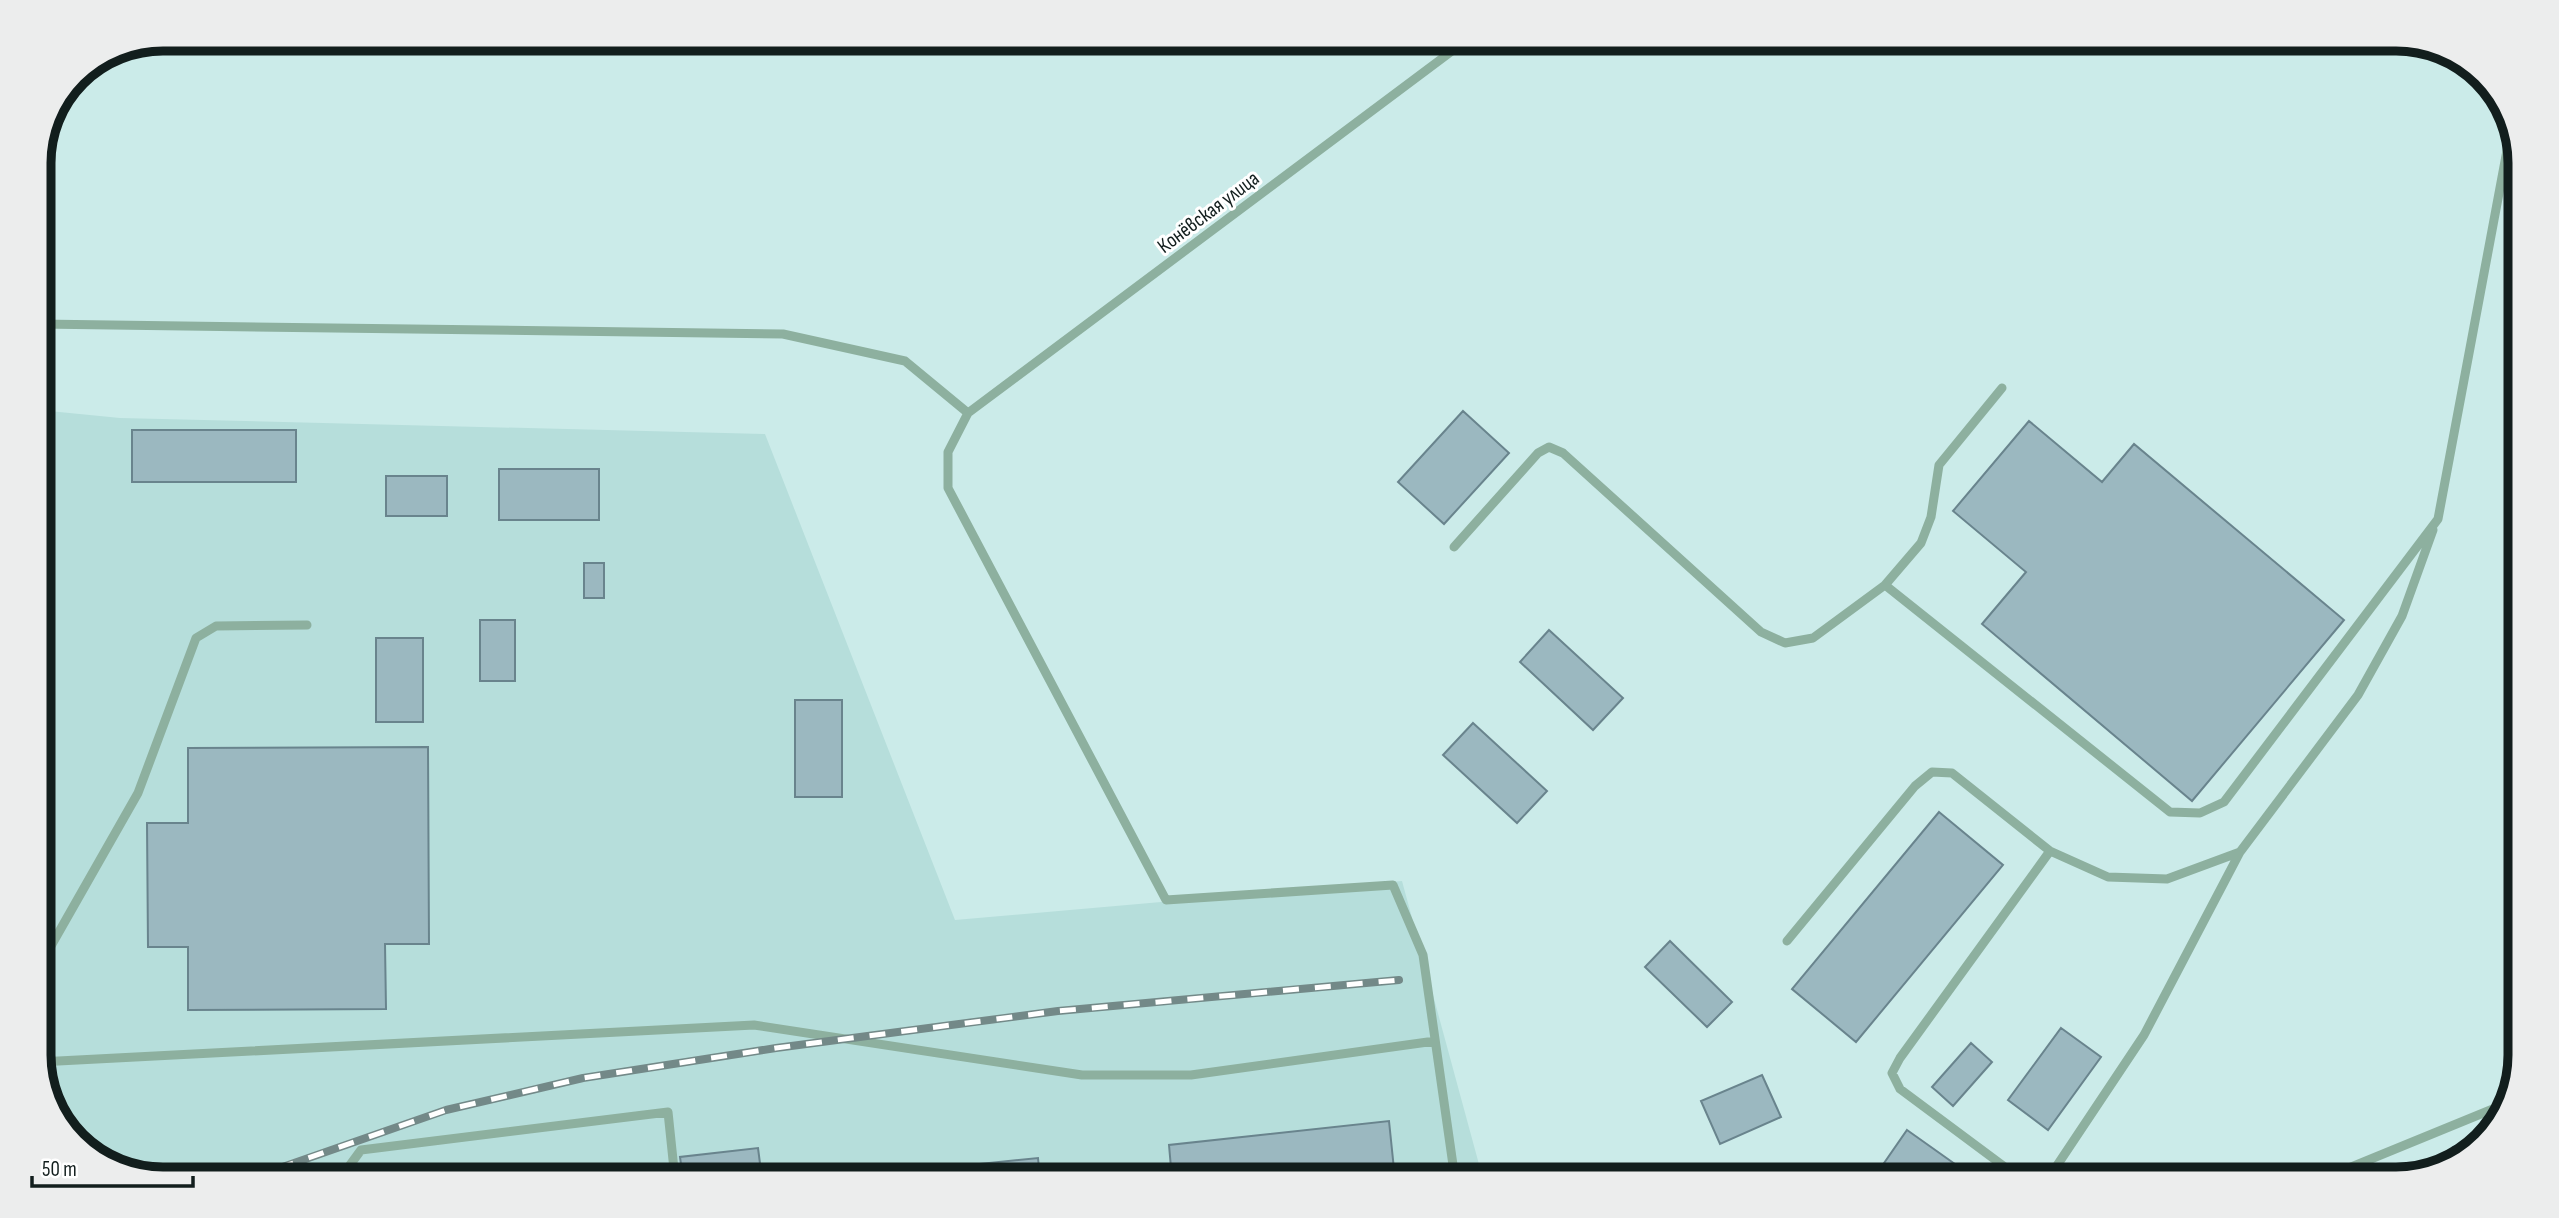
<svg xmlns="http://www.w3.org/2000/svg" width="2559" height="1218" font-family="'Sofia Sans Condensed',sans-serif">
<rect width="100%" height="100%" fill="#cbebe9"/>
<path fill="#b6dedb" d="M39,410l81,8 645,16 190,486 447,-39 81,298h-1321l-54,-12 -48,-42 -21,-61z"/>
<path fill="#9bb8c0" stroke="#69848d" stroke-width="2" d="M1463,411l46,42 -65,71 -46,-42z
M2029,421l73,61 32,-38 210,176 -152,181 -210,-177 44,-52 -73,-61z
M132,430h164v52h-164z
M499,469h100v51h-100z
M386,476h61v40h-61z
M584,563h20v35h-20z
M480,620h35v61h-35z
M1549,630l74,68 -30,32 -73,-68z
M376,638h47v84h-47z
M795,700h47v97h-47z
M1473,723l74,68 -30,32 -74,-68z
M428,747l1,197h-44l1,65 -198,1v-63h-40l-1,-124h41v-75z
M1939,812l64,53 -147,177 -64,-53z
M1670,941l62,61 -25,25 -62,-60z
M2061,1028l40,29 -53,73 -40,-30z
M1971,1043l21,19 -39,44 -21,-19z
M1762,1075l19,42 -61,27 -19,-43z
M1389,1121l6,58h-223l-3,-34z
M1907,1130l69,49h-103z
M2489,1132l-24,27 -6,2 -6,-14z
M758,1148l4,31h-79l-3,-22z
M1038,1158l2,21h-205z"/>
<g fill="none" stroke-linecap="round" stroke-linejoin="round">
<path stroke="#8db09f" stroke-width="9" d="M39,324l744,10 122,27 63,52
M2002,388l-63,77 -8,52 -10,26 -36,42 285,227 30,1 24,-11 214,-283 73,-390
M1454,547l84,-94 11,-6 14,6 198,179 24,11 28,-5 72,-53
M1787,941l128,-155 17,-14 20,1 98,78
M39,967l99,-174 58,-155 20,-12 91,-1
M39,1062l715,-37 328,50h109l244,-34
M351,1179l-1,-14 11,-15 307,-38 7,67
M1455,1179l-32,-224 -30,-70 -227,15 -218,-412v-36l20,-39 500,-374
M2021,1179l-121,-90 -8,-16 8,-15 150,-207 58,26 59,2 73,-27
M2048,1179l96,-144 96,-183 118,-157 44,-79 31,-86
M2322,1179l188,-77"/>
<g stroke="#738988" stroke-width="8">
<path id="rail" d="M248,1179l198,-69 137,-32 193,-30 282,-37 341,-31"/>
</g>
<use href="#rail" stroke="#fff" stroke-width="5" stroke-dasharray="16" stroke-linecap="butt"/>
</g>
<g text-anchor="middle" stroke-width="6" stroke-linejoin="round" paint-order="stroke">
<g font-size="21" fill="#121e1d" stroke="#fff">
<text transform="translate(1208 212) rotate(-37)" y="7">Конёвская улица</text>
</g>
</g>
<path d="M0 0H2559V1218H0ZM163 51H2396A112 112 0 0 1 2508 163V1055A112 112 0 0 1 2396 1167H163A112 112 0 0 1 51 1055V163A112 112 0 0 1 163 51Z" fill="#eceded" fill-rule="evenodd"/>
<path fill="none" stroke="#121e1d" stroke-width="9" d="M163 51H2396A112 112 0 0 1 2508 163V1055A112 112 0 0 1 2396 1167H163A112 112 0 0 1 51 1055V163A112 112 0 0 1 163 51Z"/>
<path d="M32 1176v10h161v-10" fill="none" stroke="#121e1d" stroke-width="3.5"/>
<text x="42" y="1176" font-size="21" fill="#121e1d" stroke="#ffffff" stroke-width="5" paint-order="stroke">50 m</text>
</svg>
